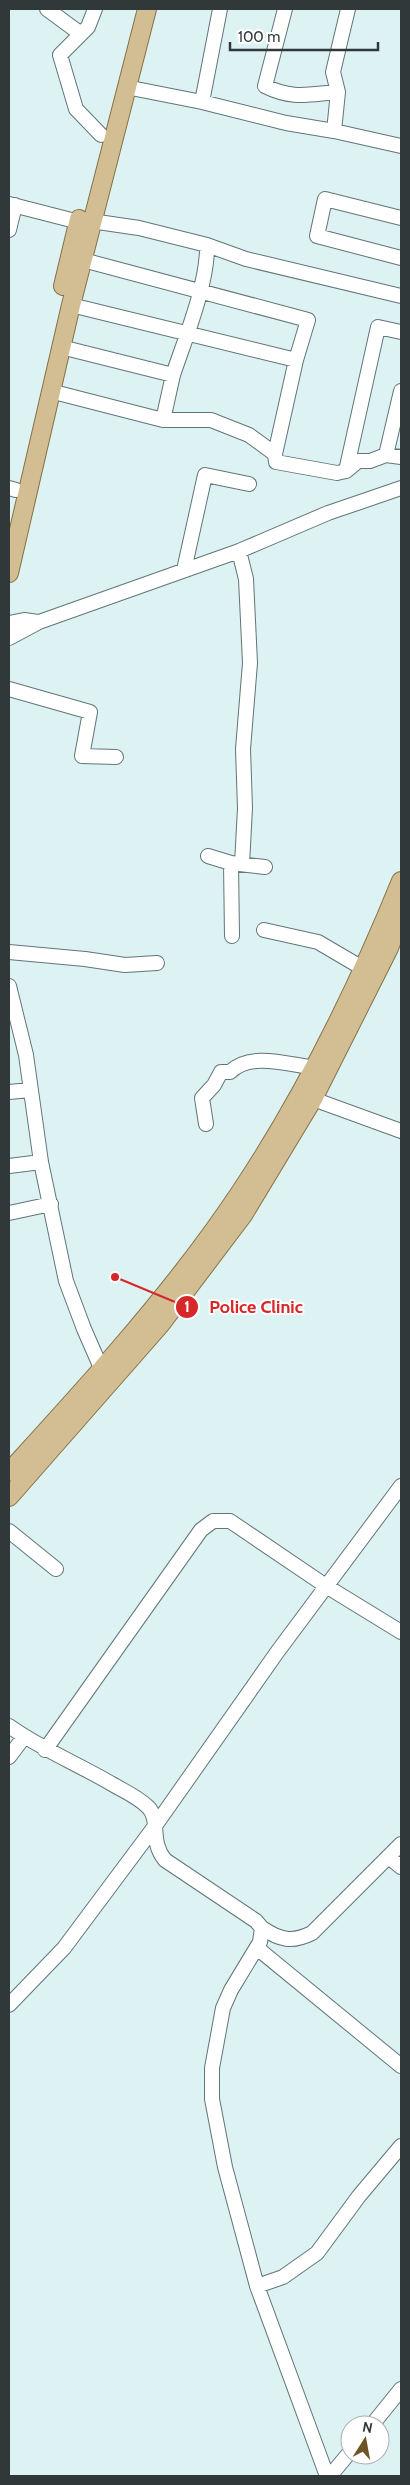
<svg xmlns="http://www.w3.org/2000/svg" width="410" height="2485" font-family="Cabin,sans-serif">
<rect width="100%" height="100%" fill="#dcf2f3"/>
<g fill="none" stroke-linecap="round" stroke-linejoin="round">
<g stroke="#627577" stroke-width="16">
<path id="minor" d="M47,9l34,25
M95,9l-7,18 -28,28 16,54 25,26
M285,9l-20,77c28,14 44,8 73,6
M126,87l76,15 84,21 48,8 67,15
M202,102l18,-93
M334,131l4,-39 -5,-20 15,-63
M9,204l70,18
M401,218l-76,-19 -8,37 84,22
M91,221l48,7 68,17 39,14 155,37
M9,230l6,-25
M83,260l225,60 -12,40 -21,94 1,8 61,11 9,-2 12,-10h12l16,-6 15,2
M71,305l225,55
M61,347l112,28 -10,45
M173,375c12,-36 35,-92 34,-130
M50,391l113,29h48l38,15 26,19
M386,455l15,-64
M346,471l32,-144 23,5
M9,488l7,2
M239,551l7,28 4,84 -7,86 2,59 -3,56
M184,570l21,-95 44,9
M9,623l15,-3 14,2
M9,638l30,-16 200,-71 89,-38 73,-25
M9,689l81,23 -8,44 34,1
M208,856l23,7 34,4
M231,863l1,73
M264,930l54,12 46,27
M9,952l76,7 40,6 32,-2
M9,986l17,69 15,107 25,119 18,48 21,48
M9,1092l22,-2
M313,1099l88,32
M206,1124l-4,-26 12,-13 7,-13h9c21,-21 59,-7 86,-4
M9,1166l32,-4
M9,1213l42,-9
M9,1531l47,38
M9,1726c32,23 69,38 103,58 12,7 26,13 36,23 13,13 1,34 17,53l91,61 6,7 -2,14 -29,48 -8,18 -11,60v31l13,68 32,119 70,190
M45,1750l156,-220 12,-9h17l96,65 75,46
M9,1757l15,-20
M389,1857l12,10
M262,1928c18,12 30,15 50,5l89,-89
M257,1948l144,118
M9,2005l55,-57 91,-122 123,-175 123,-165
M257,2286l26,-9 34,-24 42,-57 42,-50
M372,2425l29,-36
M330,2476l20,-24"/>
</g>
<g stroke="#867245" stroke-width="20">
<path id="major" d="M63,286l16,-67
M9,573l62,-268 76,-296
M9,1472c71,-78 143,-156 205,-242 78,-108 137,-226 187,-349
M9,1497l151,-172 83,-110 70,-116 76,-151 12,-32"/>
</g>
<use href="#minor" stroke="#fff" stroke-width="14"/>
<use href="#major" stroke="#d3bd93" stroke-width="18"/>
</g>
<path fill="none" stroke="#d62828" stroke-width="2" d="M115 1277L187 1307"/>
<g fill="#d62828" stroke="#fff" stroke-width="2">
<circle cx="115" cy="1277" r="5"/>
<circle cx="187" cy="1307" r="12"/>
</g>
<g font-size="15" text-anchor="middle" font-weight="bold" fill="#fff">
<text x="187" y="1312">1</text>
</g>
<g font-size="18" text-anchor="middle" font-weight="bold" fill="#d62828" stroke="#fff" stroke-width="4" stroke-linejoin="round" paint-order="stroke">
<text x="256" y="1313">Police Clinic</text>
</g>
<rect width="410" height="2485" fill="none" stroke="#303839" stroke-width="20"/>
<g transform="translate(365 2440) rotate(11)"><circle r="24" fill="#ffffff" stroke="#acafb0"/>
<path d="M0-4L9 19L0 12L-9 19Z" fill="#6d5525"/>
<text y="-8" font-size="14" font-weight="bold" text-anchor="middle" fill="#303839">N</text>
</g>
<path d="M230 42v8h148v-8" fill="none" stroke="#303839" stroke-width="2.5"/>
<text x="238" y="42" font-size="15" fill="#303839" stroke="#ffffff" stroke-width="4" paint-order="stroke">100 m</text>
</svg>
